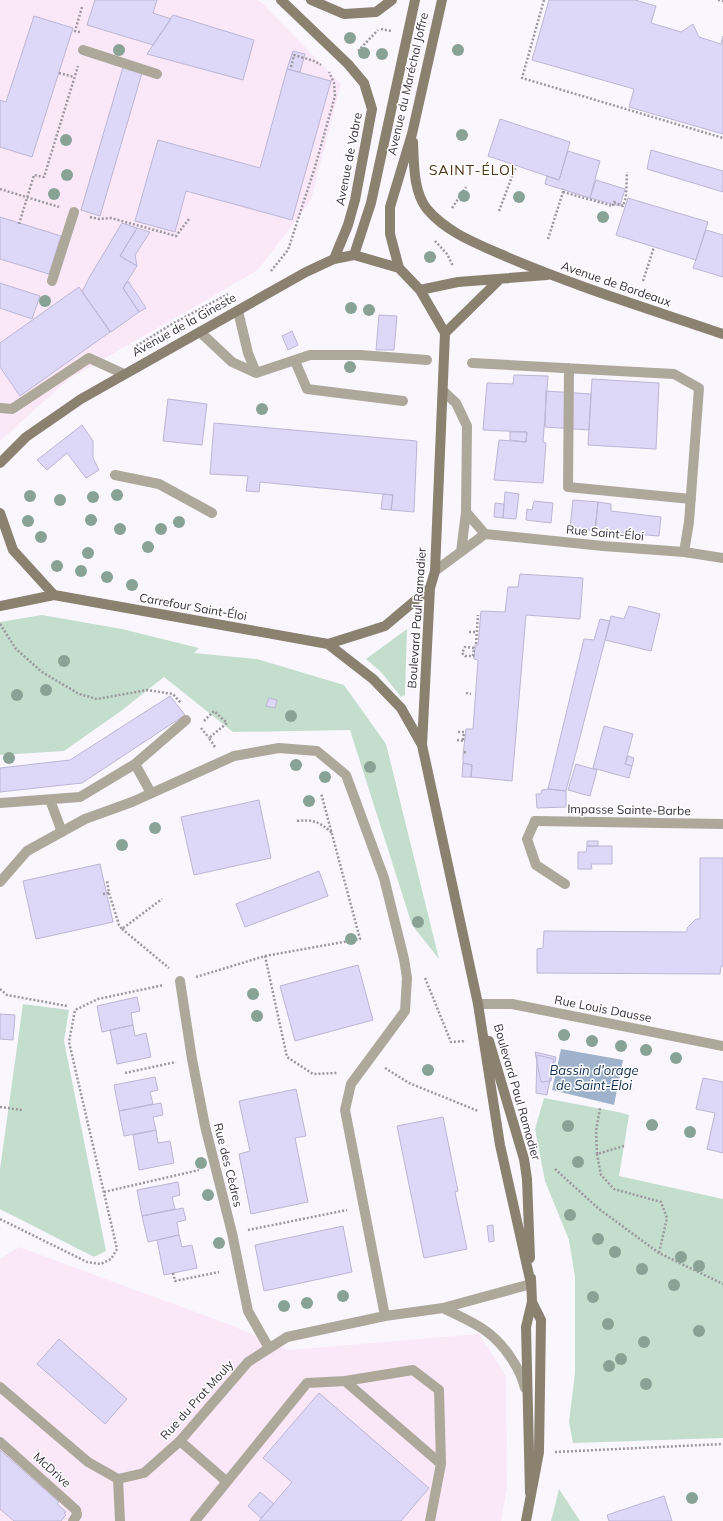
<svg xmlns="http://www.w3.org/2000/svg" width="723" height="1521" font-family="Mulish,sans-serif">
<rect width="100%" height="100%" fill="#f9f7fd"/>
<path fill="#fae8f9" d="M0,0h257l5,3 79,81 -30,116 -53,70 -189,109 -69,62z
M19,1247l209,77 61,26 190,-16 27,42 1,112 -6,33h-501v-262z"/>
<path fill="#c4decd" d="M42,615l80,14 77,19 -5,5 63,6 87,26 42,59 53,215 -27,-34 -62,-195 -117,2 -69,-55 -43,34 -57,40 -64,4v-133z
M407,629l-2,66 -4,2 -20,-25 -15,-13z
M23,1004l46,6 -5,31 42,210 -12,6 -94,-48v-40z
M544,1098l74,14 11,3 -10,61 104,23v239l-150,5 -4,-21 6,-49v-96l-6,-37 -24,-59 -10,-52z
M559,1489l21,32h-29z"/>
<path fill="#9eb2cb" d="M561,1049l62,11 -9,45 -62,-15z"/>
<path fill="#ddd8f7" stroke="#bab6d4" d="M95,0h62l-4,13 18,6 -18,26 -66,-20z
M549,0h86l21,6 -5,17 30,9 12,-8 6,13 22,7 2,-8v98l-94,-27 5,-18 -102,-29z
M173,15l81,25 -11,40 -96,-26z
M34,16l39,12 -41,129 -32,-10v-47l6,2z
M293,51l12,3 -5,18 -13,-3z
M123,67l19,6 -42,143 -19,-6z
M287,69l44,12 -39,139 -106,-29 -11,41 -40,-11 23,-81 102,28z
M500,119l70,23 -11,38 -71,-24z
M651,150l72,21v21l-76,-23z
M568,151l32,10 -10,37 -45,-14 2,-8 12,4z
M596,180l29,9 -5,17 -30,-8z
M628,198l80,24 -12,38 -80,-25z
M0,217l61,19 -12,38 -49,-15z
M122,223l15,5 -17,28 17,10 -14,22 16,24 -28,20 -29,-40 7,-14z
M137,228l13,4 -15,23 2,11 -17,-10z
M706,230l17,5v42l-30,-9z
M128,281l18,27 -7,4 -16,-24z
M0,283l40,13 -8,23 -32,-11z
M79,287l31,45 -90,64 -20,-29v-24z
M379,315l18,1 -3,34h-18z
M292,331l6,14 -10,5 -6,-14z
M514,375l34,1 -5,66 3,1 -3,40 -49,-3 5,-40 27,2 1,-10 -44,-2 4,-47 26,1z
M592,379l67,4 -3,66 -68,-4z
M546,391l45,3 -2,36 -44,-3z
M168,399l39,5 -5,41 -39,-4z
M214,423l203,18 -3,71 -23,-2 2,-15 -133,-13 -1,10 -13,-1 2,-15 -38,-2z
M82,425l11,16v17l6,12 -13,8 -19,-25 -20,17 -10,-10z
M510,432h17l-1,10 -16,-2z
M505,492l14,2 -3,25 -13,-1z
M383,494l10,1 -2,15 -10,-1z
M573,500l25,2 -3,29 -25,-4z
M534,501l19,2 -2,20 -25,-3 1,-11 5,1z
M598,502l13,2v7l50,6 -2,19 -64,-5z
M495,503l9,1 -1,14 -9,-1z
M520,574l63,4 -3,41 -54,-4 -14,166 -41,-4 1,-12 -9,-2v-8l3,-26h7l5,-69 -4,-1 1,-11v-3h3l3,-34 24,1 3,-25h10z
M629,606l31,8 -9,37 -46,-11 6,-24 13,3z
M600,619l10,2 -44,170 -18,-2 36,-150 10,1z
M170,696l15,19 -103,68 -82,9v-24l70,-8z
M269,698l8,2 -2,8 -9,-2z
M604,726l29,8 -8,30 7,2 -3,12 -36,-10z
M628,756l6,2 -2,8 -7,-2z
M463,763l9,2 -1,12h-9z
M576,764l21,6 -7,26 -22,-6z
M548,789l18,2v16l-29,1 -1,-14h5l1,-4z
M259,800l12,58 -77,17 -13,-58z
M587,841h11v5h-11z
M587,846h25v18h-21l1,5h-14v-17h8z
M700,858h23v108h-2l-1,8 -183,-1v-24l6,-1 1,-17 143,1v-4l9,-9h4z
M100,864l13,58 -77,17 -13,-58z
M319,871l9,25 -83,31 -9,-23z
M358,965l15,55 -78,21 -15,-55z
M137,997l3,14 -9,2 2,12 -31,7 -5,-26z
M0,1014l15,1 -2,25 -13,-1z
M133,1025l2,11 11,-3 5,24 -34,7 -7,-34z
M535,1052l21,5 -5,24 -10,1z
M537,1055l17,4 -7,36 -11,-2z
M155,1077l3,13 -8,2 3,12 -34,7 -5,-26z
M703,1078l20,4v71l-16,-4 8,-36 -19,-4z
M296,1089l10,47 -11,2 13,64 -57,12 -12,-60 11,-3 -11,-50z
M161,1103l2,12 -10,2 3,13 -32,6 -5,-25z
M443,1117l15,74 -3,1 12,57 -43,9 -27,-132z
M156,1130l2,13 12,-2 4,22 -35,7 -6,-35z
M178,1182l2,13 -8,2 3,12 -33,7 -5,-26z
M183,1208l3,12 -9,2 2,13 -31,7 -6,-26z
M493,1225l1,16 -5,1 -2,-16z
M343,1226l9,46 -88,19 -9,-46z
M179,1235l3,12 10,-2 5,23 -33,7 -7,-35z
M59,1339l68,60 -22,25 -68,-60z
M319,1393l110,95 -28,33h-142l33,-39 -29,-24z
M0,1450l59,52 -2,2 9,8 -2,1 2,2 -5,6h-47l-14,-12z
M260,1492l14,12 -13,14 -13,-12z
M664,1496l8,25h-63l-2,-6z"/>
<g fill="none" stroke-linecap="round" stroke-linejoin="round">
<path stroke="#9a979f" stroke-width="2.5" stroke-dasharray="2 2" stroke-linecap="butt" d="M544,0l-22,78 201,60
M718,0l5,1
M381,29l10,2
M80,32l-5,-1 7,-24
M358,51l20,-21
M291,67l3,-12 20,6 7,4
M59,73l15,4
M0,189l59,18
M563,192l50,14 1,-4 9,4 3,-9 1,-25
M452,208l14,-21
M499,211l17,-45
M90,217l9,2 12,-1 65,18 13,-17
M19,224l15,-49 10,2 34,-111
M548,239l16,-50
M435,241l12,13 6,12
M271,271l17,-21 27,-83 20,-71 -1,-13 -5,-11
M643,281l11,-34
M133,348l39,-24 56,-30
M0,624l16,25 26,23 37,22 18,5 50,-9 26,4 8,9
M469,632h8
M476,644l2,-29
M473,656l1,-8 -9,-1 -3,6 3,3h9
M466,693l5,1
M204,721l10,-10 13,12 -18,15 6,9
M201,728l8,10
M458,732h7
M457,740l8,1
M463,740l1,-8
M464,752l3,1
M297,821c16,-2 23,1 35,12
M109,893l10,32 3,4 40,-30
M103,894l6,-1 -2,-13
M122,929l47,39
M265,956l95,-17 -39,-146
M196,977l69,-21 22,101 26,17 24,-1
M425,978l26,64 15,-1
M0,989l7,6 60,11
M385,1068l24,15 69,28
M125,1073l51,-11
M622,1087l12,2
M0,1107l22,3
M624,1146l-27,8 4,21 13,14 47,13 6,16 -8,35
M597,1154l-1,-23 4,-23
M555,1169l44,40 60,44 64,31
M104,1192l95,-22
M0,1219l87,43 14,2 10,-5 6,-10 -48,-207 6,-32 23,-11 66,-14
M248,1230l99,-20
M173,1273l2,8 44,-9
M555,1452l168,-8"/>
<path stroke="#aea89b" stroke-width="10" d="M83,50l74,24
M52,281l22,-69
M238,311l10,42 8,20
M200,332l32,30 24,11 54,-18h50l67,5
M295,361l12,28 96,12
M472,363l202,11 25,14 -10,134 -5,30
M569,368l-1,119 123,12
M0,408l12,1 77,-51 35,16
M115,475l44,9 53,29
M151,793l-16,-29 51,-44
M50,800l12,32
M0,803l80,-6 55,-33
M535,821l-8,18 9,26 29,19
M345,1381l68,-11 26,20 2,74
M180,1441l46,40
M0,1442l76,68 1,5 -4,6
M195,1521l112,-138 38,-2 96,83 -11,57"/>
<path stroke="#aea89b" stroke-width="10" d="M443,391l13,12 11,23 -1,86 19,22
M461,552l5,-40
M435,571l50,-37 118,12 81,6 39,6
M535,821l188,3
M0,882l27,-31 58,-32 47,-17 102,-46 45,-8 38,3 29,24 38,103 20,81 3,19 -2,33 -54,73 -6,26 40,206
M180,981l12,78 13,67 27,107 16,78 21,37
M478,1004h34l211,42
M443,1308c30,15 49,21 68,50 7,10 11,18 14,30
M0,1387l88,75 30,17 26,-6 36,-32 68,-79 39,-25 98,-21 58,-8 88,-24
M118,1479l2,42"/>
<path stroke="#8a816f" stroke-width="10" d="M281,0l67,64 16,19 8,26 -17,91 -7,25 -14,34
M311,0l33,14 32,-2 16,-12
M442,0l-30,134 -22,73v27l9,34 21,22 25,43 -10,238 -5,17 -8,157 56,259 22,141 31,139
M413,142c1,20 0,50 14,67 20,24 51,35 80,48 70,30 143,52 216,77
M354,255l17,-52 44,-203
M420,290l38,-8 89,-7
M445,333l54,-53
M0,463l26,-26 55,-38 225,-127 28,-13 20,-4 45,13
M0,513l13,37 41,45
M0,606l54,-11 274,49 57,-18 45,-38
M328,644l45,35 28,29 21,37
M489,1041l35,118 3,20 3,79
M530,1493l-4,-166 6,-25 -1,-24
M526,1521l13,-69 2,-132 -9,-18"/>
</g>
<g fill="#88a396">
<circle cx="350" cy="38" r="6"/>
<circle cx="119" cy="50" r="6"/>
<circle cx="458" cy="50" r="6"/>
<circle cx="364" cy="53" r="6"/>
<circle cx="382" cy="54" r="6"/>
<circle cx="462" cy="135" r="6"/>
<circle cx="66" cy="140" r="6"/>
<circle cx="67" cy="175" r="6"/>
<circle cx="54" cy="194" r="6"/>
<circle cx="464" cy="196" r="6"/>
<circle cx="519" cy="197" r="6"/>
<circle cx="603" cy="217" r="6"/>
<circle cx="430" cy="257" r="6"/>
<circle cx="45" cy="301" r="6"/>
<circle cx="351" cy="308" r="6"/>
<circle cx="369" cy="310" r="6"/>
<circle cx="350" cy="367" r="6"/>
<circle cx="262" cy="409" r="6"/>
<circle cx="117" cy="495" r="6"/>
<circle cx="30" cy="496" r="6"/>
<circle cx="93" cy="497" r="6"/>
<circle cx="60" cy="500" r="6"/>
<circle cx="91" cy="520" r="6"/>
<circle cx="28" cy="521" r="6"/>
<circle cx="179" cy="522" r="6"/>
<circle cx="120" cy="529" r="6"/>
<circle cx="161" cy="529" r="6"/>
<circle cx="41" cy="537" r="6"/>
<circle cx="148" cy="547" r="6"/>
<circle cx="88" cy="553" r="6"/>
<circle cx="57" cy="566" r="6"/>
<circle cx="81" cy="571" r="6"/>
<circle cx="107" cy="577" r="6"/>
<circle cx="132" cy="585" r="6"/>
<circle cx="64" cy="661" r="6"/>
<circle cx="46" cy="690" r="6"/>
<circle cx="17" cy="695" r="6"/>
<circle cx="291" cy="716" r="6"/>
<circle cx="9" cy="758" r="6"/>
<circle cx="296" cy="765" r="6"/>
<circle cx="370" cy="767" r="6"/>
<circle cx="325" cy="777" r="6"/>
<circle cx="309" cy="801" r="6"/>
<circle cx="155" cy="828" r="6"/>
<circle cx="122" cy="845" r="6"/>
<circle cx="418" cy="922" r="6"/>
<circle cx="351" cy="939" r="6"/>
<circle cx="253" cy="994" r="6"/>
<circle cx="257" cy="1016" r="6"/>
<circle cx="564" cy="1035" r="6"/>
<circle cx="592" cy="1041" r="6"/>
<circle cx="621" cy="1046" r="6"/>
<circle cx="646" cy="1050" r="6"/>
<circle cx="676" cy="1058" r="6"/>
<circle cx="428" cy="1070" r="6"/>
<circle cx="652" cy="1125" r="6"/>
<circle cx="568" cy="1126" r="6"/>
<circle cx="690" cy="1132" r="6"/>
<circle cx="578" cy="1162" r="6"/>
<circle cx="201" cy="1163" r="6"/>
<circle cx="208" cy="1195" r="6"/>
<circle cx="570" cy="1215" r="6"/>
<circle cx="598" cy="1239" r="6"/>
<circle cx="219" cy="1243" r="6"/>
<circle cx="615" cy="1252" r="6"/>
<circle cx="681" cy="1257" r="6"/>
<circle cx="699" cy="1266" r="6"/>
<circle cx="642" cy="1269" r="6"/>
<circle cx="674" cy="1285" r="6"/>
<circle cx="343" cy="1296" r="6"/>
<circle cx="593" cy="1297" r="6"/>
<circle cx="307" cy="1303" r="6"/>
<circle cx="284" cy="1306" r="6"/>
<circle cx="608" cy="1324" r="6"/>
<circle cx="699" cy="1331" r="6"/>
<circle cx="644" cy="1342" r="6"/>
<circle cx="621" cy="1359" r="6"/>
<circle cx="609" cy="1366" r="6"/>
<circle cx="646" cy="1384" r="6"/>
<circle cx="692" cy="1498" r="6"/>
</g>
<g text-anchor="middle" stroke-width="3" stroke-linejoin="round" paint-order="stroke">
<g font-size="12" fill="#35303b" stroke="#fff">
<text transform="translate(408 84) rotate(-77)" y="4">Avenue du Maréchal Joffre</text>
<text transform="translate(349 159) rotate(-79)" y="4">Avenue de Vabre</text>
<text transform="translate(616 284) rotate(19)" y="4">Avenue de Bordeaux</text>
<text transform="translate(184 325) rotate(-29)" y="4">Avenue de la Gineste</text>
<text transform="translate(605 533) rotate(5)" y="4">Rue Saint-Éloi</text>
<text transform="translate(193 607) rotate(10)" y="4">Carrefour Saint-Éloi</text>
<text transform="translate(417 618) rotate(-86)" y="4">Boulevard Paul Ramadier</text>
<text transform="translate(629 810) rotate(1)" y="4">Impasse Sainte-Barbe</text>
<text transform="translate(603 1009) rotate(11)" y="4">Rue Louis Dausse</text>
<text transform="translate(517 1092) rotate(74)" y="4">Boulevard Paul Ramadier</text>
<text transform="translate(228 1165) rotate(76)" y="4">Rue des Cèdres</text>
<text transform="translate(197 1400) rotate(-48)" y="4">Rue du Prat Mouly</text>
<text transform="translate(52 1470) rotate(42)" y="4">McDrive</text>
</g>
<g font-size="13" font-style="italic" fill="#0f2d50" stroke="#fff">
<text x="594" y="1075">Bassin d'orage<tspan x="594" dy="15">de Saint-Eloi</tspan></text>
</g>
<g font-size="14" letter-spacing="1" fill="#4d3412" stroke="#fff">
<text x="472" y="175">SAINT-ÉLOI</text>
</g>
</g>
</svg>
